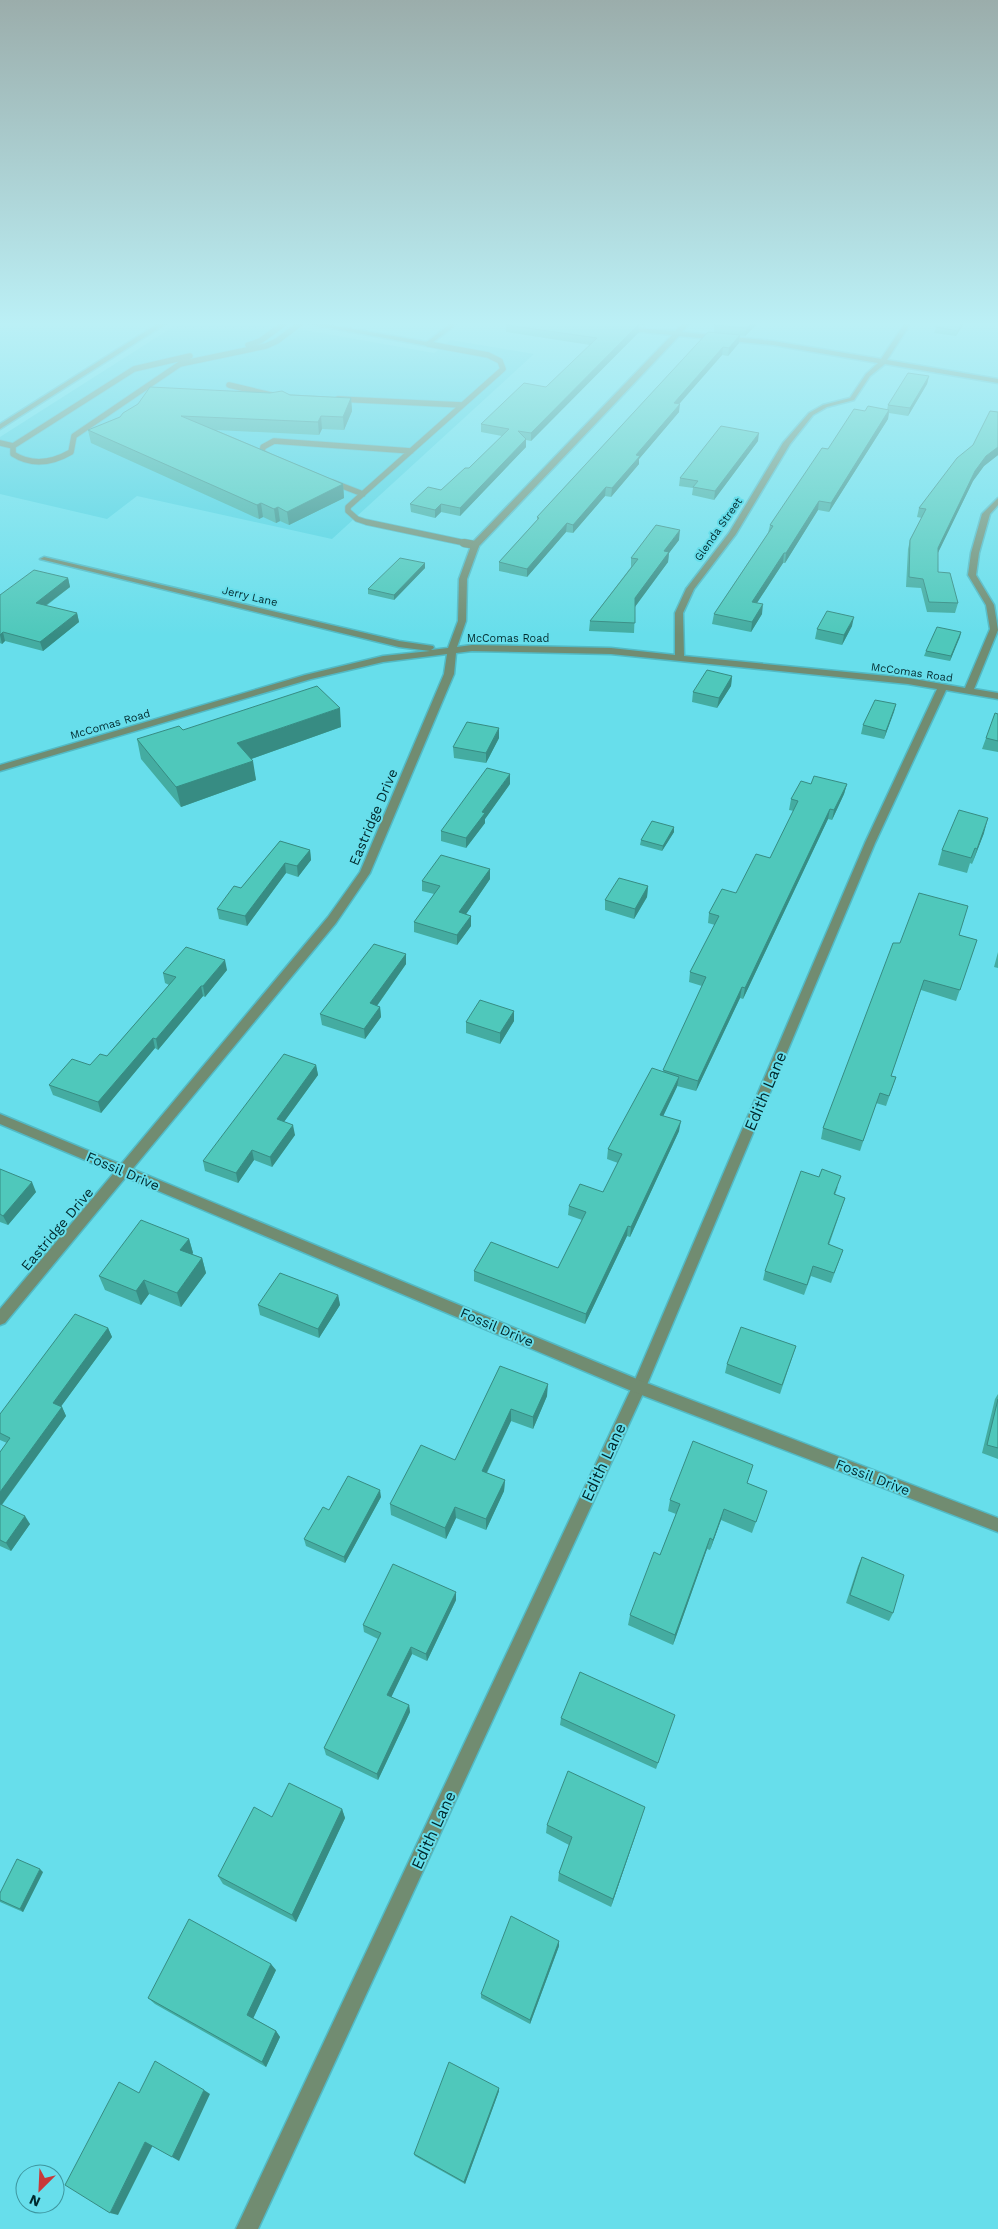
<svg xmlns="http://www.w3.org/2000/svg" width="998" height="2229" font-family="'Work Sans',sans-serif">
<rect width="100%" height="100%" fill="#67deeb"/>
<path fill="#4cd1e0" d="M179,323h86l169,30 17,-13 83,14 -202,185 -195,-43 -30,23 -107,-25v-57z"/>
<g fill="none" stroke-linecap="round" stroke-linejoin="round">
<g stroke="#52bac5" stroke-width="7">
<path id="service-far1" d="M428,344l60,11 12,6 3,8 -155,138v4l9,8 9,3 104,22
M248,345l12,-4 25,-18
M229,385l42,10
M338,399l124,6
M0,443l13,3 121,-77 56,-13
M13,446v8c19,12 39,9 58,-2l3,-16 106,-72 86,-18 11,-5 24,-18
M272,458l-10,-6 1,-5 11,-6 137,10
M332,482l31,12"/>
</g>
<g stroke="#52bac5" stroke-width="9">
<path id="service" d="M464,543l11,2"/>
</g>
<g stroke="#52bac5" stroke-width="3">
<path id="minor" d="M304,323h15l108,19 24,-19h7l-30,23z
M683,323h7l-8,9 91,9 108,18 24,-36h6l-24,37 111,19v4l-113,-19 -15,12 -16,24 -27,7 -14,8 -23,29 -54,90 -42,55 -11,24 1,43 224,22 57,10 25,-59 -4,-24 -18,-30 3,-22 11,-39 16,-16v7l-8,9 -11,39 -3,22 18,30 4,25 -24,59 24,4v6l-52,-9 -71,153 -229,544 -388,842h-22l396,-842 233,-544 72,-154 -29,-5 -297,-30 -139,-3 -16,2 -2,21 -84,199 -34,50 -331,400 -5,2v-16l328,-392 32,-45 84,-198 3,-20 -64,8 -72,17 -311,92v-6l305,-90 78,-19 47,-5 -31,-4 -359,-88 4,-2 355,84 34,5 1,2 -3,2 17,-2 10,-27 1,-42 13,-36 200,-208 -50,-5 -2,-3 55,4zM679,336l94,9 105,18 -12,11 -16,24 -27,7 -14,8 -26,30 -54,90 -43,56 -11,24v42l-64,-7 -139,-3 -15,2 9,-26 1,-42 12,-33z"/>
</g>
<g stroke="#52bac5" stroke-width="3">
<path id="tertiary" d="M159,323h8l-167,106v-5z
M0,1114l644,268 354,136v14l-364,-140 -634,-268z"/>
</g>
<use href="#service-far1" stroke="#718c71" stroke-width="5.5"/>
<use href="#service" stroke="#718c71" stroke-width="8"/>
<use href="#minor" fill="#718c71" fill-rule="evenodd"/>
<use href="#tertiary" fill="#718c71" fill-rule="evenodd"/>
</g>
<path fill="#44aca1" d="M506,323h141l-2,3 -6,-1v7l-108,109 -5,-1v7l-66,69 -19,-4 -6,6 -24,-6 -1,-8 31,-14 28,-22 33,-32 -21,-4v-8l65,-37 44,-42 -84,-13z
M758,323l-13,13 -31,-3v-8z
M964,323l-8,13 -22,-3 2,-6z
M708,332l31,11 -11,13 -6,-1 -43,49v8l-40,47v5l-28,33 -6,-1 -32,37 -7,-1 -39,45 -28,-6v-9l38,-42v-3z
M929,376l-2,8 -19,32 -19,-3 -1,6 -59,93 -11,-2 -33,53h-2l-26,40 5,11 -11,18 -39,-8 2,-10 54,-81 2,-8 58,-76 37,-38 22,-1 1,-5z
M270,393l81,5 1,13 -8,19 -22,-1 -3,6 -103,-5 127,54 1,14 -55,27 -9,-4 -4,2 -13,-6 -4,2 -168,-76 -3,-13z
M998,412v43l-14,11 -11,15 -35,71v20l20,31 -3,10 -28,-1 -6,-24 -15,-1 2,-38 2,-9 12,-22 -5,-1 2,-9 54,-63z
M758,441l-44,59 -22,-5 1,-7 -14,-2 1,-8z
M679,540l-10,13 -1,9 -33,45 -1,26 -45,-2 1,-10 41,-54v-9z
M425,563v5l-31,32 -26,-6v-5z
M68,578l2,9 -24,19 31,7 2,9 -36,29 -38,-10 -3,3 -2,-1v-48z
M852,626l-10,19 -27,-6 2,-10z
M961,632l-11,29 -26,-5 2,-5z
M732,676l-1,10 -14,22 -25,-6 1,-10z
M896,704l-12,35 -23,-5 2,-9z
M998,714v38l-16,-3 4,-11z
M341,727l-90,32 5,21 -75,27 -40,-48 -4,-20 46,-9z
M499,738l-13,25 -32,-5 -1,-11z
M510,784l-25,35v4l-19,25 -25,-7v-10z
M811,784h36l-3,10 -12,26 -4,-1 -85,180 -3,-1 -44,93 -19,-5 -14,30 16,15 -49,106 -3,-1 -42,88 -111,-43v-10l84,-3 24,-48 -14,-5 1,-9 34,-14 15,-29 -11,-4 1,-10 55,-77 39,-86 -13,-4 1,-10 25,-47 -7,-2 1,-10 27,-20 34,-35 24,-47 -5,-1 2,-11z
M674,827v5l-12,19 -22,-6 1,-5z
M984,833l-12,31 -2,-1 -3,10 -29,-8 4,-15z
M280,841l30,9 1,10 -13,17 -12,-4 -39,53 -28,-7 -2,-10 24,-21z
M490,869v10l-24,35 5,2v10l-14,19 -43,-13v-10l20,-28 -12,-3v-10z
M648,886l-1,11 -13,22 -29,-9v-10z
M959,935l18,5 -21,61 -35,-11 -30,86 5,1 -10,29 -10,-3 -16,48 -39,-12 2,-11 77,-185z
M998,952v16l-4,-1z
M406,954v10l-29,42 3,1 1,10 -16,22 -43,-14 -2,-11z
M227,970l-22,27 -2,-1 -45,54 -3,-2 -54,65 -48,-18 -4,-10 58,-29 62,-71 -4,-2 -2,-10z
M514,1021l-14,23 -34,-11v-11z
M316,1065l2,10 -34,47 11,13 -23,32 -18,-7 -16,23 -33,-12 -2,-10z
M0,1169l36,23 -28,33 -8,-3z
M838,1186l-3,9 10,3 -16,47 14,5 -12,33 -20,-7 -7,19 -41,-15 2,-9z
M189,1239l4,14 -1,1 10,4 4,15 -25,34 -32,-13 -8,11 -36,-15 -6,-14z
M338,1295l2,10 -21,33 -59,-23 -2,-10z
M108,1328l4,9 -51,69 1,1 4,9 -64,89 28,19 -19,27 -11,-5v-94l7,-9 -7,-3v-26z
M796,1346l-16,48 -55,-21 2,-9z
M500,1366l47,30 -14,33 -22,-8 -24,52 18,7 -1,11 -18,39 -30,-12 -10,21 -55,-24 -1,-11 65,-44z
M998,1394v65l-16,-6 13,-54z
M747,1483l20,8 -15,42 -31,-13 -11,30 -3,-1 -34,96 -45,-20 2,-10 30,-60 16,-41 -8,-3 2,-11z
M381,1497l-36,66 -39,-17 -2,-7 25,-29z
M862,1557l31,56 -4,8 -43,-18 12,-37z
M456,1600l-29,61 -15,-7 -21,43 18,8 1,7 -32,68 -52,-25 -2,-7 54,-109 -14,-7 -1,-7z
M675,1715l-19,54 -96,-44 1,-7z
M342,1809l3,9 -49,104 -73,-38 -5,-8 54,-59z
M642,1816l-31,91 -53,-26 1,-8 10,-28 -23,-12 1,-8z
M43,1872l-20,40 -23,-10v-9z
M559,1946l-29,78 -49,-26v-4z
M276,1970l-23,48 23,13 4,6 -14,30 -111,-63 -7,-6z
M499,2091l-34,93 -50,-28 -1,-2z"/>
<path fill="#378c83" d="M752,323h6l-13,13 1,-8z
M962,323h2l-8,13 2,-5z
M639,324v8l-108,109v-8z
M740,335l-1,8 -11,13 1,-8z
M723,347l-1,8 -49,56 1,-8z
M929,376l-2,8 -19,32 2,-8z
M351,398l1,13 -8,19 -1,-13z
M680,404l-1,8 -40,47v5l-28,33 1,-9 24,-33z
M889,410l-1,9 -59,93 2,-9z
M321,416l1,13 -3,6 -1,-13z
M759,433l-1,8 -44,59 1,-9z
M526,439v8l-66,69v-8z
M998,447v8l-14,11 -11,15 -37,76 2,-9 37,-77 11,-15z
M343,484l1,14 -55,27 -2,-13z
M606,487l-1,9 -32,37v-8z
M819,501l-1,9 -33,53 1,-10z
M261,503l2,14 -4,2 -2,-14z
M441,504v8l-6,6v-8z
M278,507l2,14 -4,2 -2,-14z
M567,523l-1,9 -39,45v-8z
M680,530l-1,10 -10,13 -1,9 -34,46 1,-10 29,-47z
M784,553l-1,10 -32,49 1,-10z
M425,563v5l-31,32v-5z
M68,578l2,9 -32,24 -2,-8z
M763,604l-1,10 -11,18 1,-10z
M77,613l2,9 -36,29 -3,-9z
M854,617l-2,9 -10,19 2,-10z
M3,632l2,9 -3,3 -2,-9z
M961,632l-1,5 -10,24 1,-5z
M732,676l-1,10 -14,22 2,-10z
M896,704l-2,8 -10,27 2,-8z
M340,708l1,19 -101,36 -3,-20z
M499,728v10l-13,25v-10z
M253,761l3,19 -75,27 -5,-20z
M510,774v10l-25,35v4l-19,25v-10l16,-26z
M847,784l-3,10 -12,26 2,-10z
M830,809l-2,10 -85,180 2,-11z
M988,818l-4,15 -12,31 5,-15z
M674,827v5l-12,19 1,-5z
M310,850l1,10 -13,17 -1,-11z
M285,863l1,10 -39,53 -2,-10z
M490,869v10l-30,44 -1,-11z
M648,886l-1,11 -13,22 1,-10z
M471,916v10l-14,19v-10z
M406,954v10l-35,50 -1,-11z
M225,960l2,10 -22,27 -2,-11z
M201,986l2,10 -45,54 -2,-11z
M742,987l-2,11 -44,93 2,-10z
M380,1007l1,10 -16,22 -1,-10z
M514,1011v10l-14,23v-11z
M153,1038l2,10 -54,65 -3,-11z
M316,1065l2,10 -40,55 -1,-11z
M679,1077l-2,10 -18,38 1,-10z
M681,1121l-2,10 -49,106 1,-10z
M293,1125l2,10 -23,32 -2,-10z
M252,1150l2,10 -16,23 -2,-10z
M32,1182l4,10 -28,33 -5,-9z
M628,1226l-1,10 -42,88 1,-10z
M189,1239l4,14 -8,11 -5,-14z
M202,1258l4,15 -25,34 -4,-14z
M144,1280l5,14 -8,11 -5,-14z
M338,1295l2,10 -21,33 -1,-9z
M108,1328l4,9 -55,75 -4,-9z
M548,1384l-1,12 -14,33v-12z
M62,1407l4,9 -66,91v-15z
M511,1409v12l-29,61v-11z
M505,1480l-1,11 -18,39v-11z
M380,1490l1,7 -36,66 -1,-6z
M455,1507l1,11 -10,21 -1,-11z
M724,1509l-3,11 -11,30 3,-10z
M25,1516l5,8 -19,27 -5,-8z
M710,1538l-3,11 -34,96 2,-10z
M456,1592v8l-29,61 -1,-7z
M411,1647l1,7 -23,48 -2,-7z
M409,1705l1,7 -32,68 -1,-6z
M645,1807l-3,9 -31,91 2,-8z
M342,1809l3,9 -49,104 -4,-7z
M40,1869l3,3 -20,40 -3,-3z
M559,1941v5l-29,78v-4z
M271,1964l5,6 -24,51 -5,-6z
M276,2031l4,6 -14,30 -4,-5z
M499,2088v3l-34,93 -1,-2z
M204,2090l6,4 -31,67 -7,-4z
M145,2142l8,3 -35,70 -8,-2z"/>
<path fill="#4fc8bb" stroke="#378c83" d="M506,323h124l9,1 -108,109 -13,-2 8,8 -66,69 -19,-4 -6,6 -25,-6 18,-17 13,3 24,-22h4l40,-39 -28,-5 43,-41 22,4 51,-49 -91,-13z
M716,323h36l-6,5 -32,-3z
M938,323h24l-4,8 -22,-4z
M708,332l32,3 -11,13 -6,-1 -49,56 6,1 -44,51 4,1 -28,32 -6,-1 -33,38 -6,-2 -40,46 -28,-7 40,-44 -2,-1z
M908,373l21,3 -19,32 -22,-3z
M150,387l120,6 12,-2 8,4 61,3 -8,19 -22,-1 -3,6 -137,-6 162,68 -56,28 -9,-5 -4,2 -13,-6 -4,2 -169,-75 32,-13 3,-4 15,-9z
M868,406l21,4 -58,93 -12,-2 -33,52h-2l-32,49 11,2 -11,18 -38,-8 59,-88 -3,-1 52,-77 6,1 26,-40 11,2z
M990,411l8,1v35l-12,9 -11,15 -37,77v24l12,1 8,30 -29,-1 -6,-23 -14,-2 1,-37 16,-31 -7,-1 38,-50 16,-13z
M721,426l38,7 -44,58 -22,-4 5,-6 -18,-3z
M656,525l24,5 -16,21 5,1 -34,46v25l-45,-2 48,-62 -7,-1z
M400,558l25,5 -31,32 -26,-6z
M34,570l34,8 -32,25 41,10 -37,29 -37,-10 -3,3v-40z
M827,611l27,6 -10,18 -27,-6z
M937,627l24,5 -10,24 -25,-5z
M707,670l25,6 -13,22 -26,-6z
M317,686l23,22 -103,35 16,18 -77,26 -39,-48 42,-13 4,4z
M875,700l21,4 -10,27 -23,-6z
M995,713l3,1v27l-12,-3z
M467,722l32,6 -13,25 -33,-6z
M487,768l23,6 -28,38 3,1 -19,25 -25,-7z
M814,776l33,8 -13,26 -4,-1 -85,179 -3,-1 -44,94 -35,-11 43,-93 -16,-5 29,-56 -10,-3 13,-24 14,4 20,-39 14,4 28,-57 -7,-2 10,-18 10,3z
M959,810l29,8 -11,31 -2,-1 -4,10 -29,-8z
M652,821l22,6 -11,19 -22,-6z
M280,841l30,9 -13,16 -12,-3 -40,53 -28,-7 17,-23 7,2z
M441,855l49,14 -31,43 12,4 -14,19 -43,-13 26,-36 -18,-5z
M619,878l29,8 -13,23 -30,-9z
M919,893l49,13 -9,29 18,5 -17,50 -36,-10 -33,96 5,1 -7,19 -9,-3 -17,48 -40,-13 70,-185h7z
M374,944l32,10 -36,49 10,4 -16,22 -44,-15z
M186,947l39,13 -22,26h-2l-45,53 -3,-1 -55,64 -49,-17 23,-26 18,6 10,-11 7,2 69,-79 -13,-4z
M480,1000l34,11 -14,22 -34,-11z
M284,1054l32,11 -39,54 16,6 -23,32 -18,-7 -16,23 -33,-12z
M652,1068l27,9 -19,38 21,6 -50,106 -3,-1 -42,88 -112,-43 17,-29 67,26 28,-56 -17,-6 11,-22 23,8 19,-38 -14,-5z
M0,1169l32,13 -29,34 -3,-2z
M822,1169l19,7 -7,18 11,4 -17,46 15,6 -9,23 -21,-7 -6,19 -42,-14 36,-100 18,6z
M141,1220l48,19 -9,11 22,8 -25,35 -33,-13 -8,11 -37,-15z
M280,1273l58,22 -20,34 -60,-24z
M75,1314l33,14 -55,75 9,4 -62,85v-40l10,-14 -10,-5v-19z
M741,1327l55,19 -14,39 -55,-21z
M500,1366l48,18 -15,33 -22,-8 -29,62 23,9 -19,39 -31,-12 -10,21 -55,-24 31,-59 34,15z
M998,1399v49l-11,-3z
M693,1441l60,24 -6,18 20,8 -11,31 -32,-13 -11,31 -3,-2 -35,97 -45,-20 24,-63 6,3 20,-51 -10,-4z
M348,1476l32,14 -36,67 -40,-18 19,-32 6,3z
M0,1504l25,12 -19,27 -6,-3z
M862,1557l42,18 -11,38 -43,-18z
M393,1564l63,28 -30,62 -15,-7 -24,48 22,10 -32,69 -53,-26 57,-115 -18,-8z
M580,1672l95,43 -17,48 -97,-45z
M568,1771l77,36 -32,92 -54,-26 13,-36 -25,-12z
M289,1783l53,26 -50,106 -74,-39 36,-69 18,10z
M17,1859l23,10 -20,40 -20,-9v-7z
M511,1916l48,25 -29,79 -49,-26z
M189,1919l82,45 -24,51 29,16 -14,31 -114,-64z
M155,2061l49,29 -32,67 -27,-15 -35,71 -45,-28 54,-103 20,11z
M449,2062l50,26 -35,94 -50,-28z"/>
<linearGradient id="sky" x2="0" y2="1"><stop stop-color="#9badab"/><stop offset="0.51" stop-color="#bbf0f6"/><stop offset="1" stop-color="#bbf0f6" stop-opacity="0"/></linearGradient>
<rect width="998" height="635" fill="url(#sky)"/>
<g text-anchor="middle" stroke-width="4" stroke-linejoin="round" paint-order="stroke">
<g font-size="11" fill="#00292d" stroke="#67deeb">
<text transform="translate(718 529) rotate(-55)" y="4">Glenda Street</text>
<text transform="translate(250 596) rotate(13)" y="4">Jerry Lane</text>
<text x="508" y="642">McComas Road</text>
<text transform="translate(912 672) rotate(8)" y="4">McComas Road</text>
<text transform="translate(110 724) rotate(-16)" y="4">McComas Road</text>
</g>
<g font-size="14" fill="#00292d" stroke="#67deeb">
<text transform="translate(373 817) rotate(-67)" y="5">Eastridge Drive</text>
<text transform="translate(123 1171) rotate(23)" y="5">Fossil Drive</text>
<text transform="translate(57 1229) rotate(-50)" y="5">Eastridge Drive</text>
<text transform="translate(497 1327) rotate(23)" y="5">Fossil Drive</text>
<text transform="translate(873 1477) rotate(21)" y="5">Fossil Drive</text>
</g>
<g font-size="16" fill="#00292d" stroke="#67deeb">
<text transform="translate(765 1091) rotate(-67)" y="6">Edith Lane</text>
<text transform="translate(603 1462) rotate(-65)" y="6">Edith Lane</text>
<text transform="translate(433 1830) rotate(-65)" y="6">Edith Lane</text>
</g>
</g>
<g transform="translate(40 2189) rotate(204)"><circle r="24" fill="#67deeb" stroke="#3e969f"/>
<path d="M0-4L9 19L0 12L-9 19Z" fill="#c83939"/>
<text y="-8" font-size="14" font-weight="bold" text-anchor="middle" fill="#00292d">N</text>
</g>
</svg>
